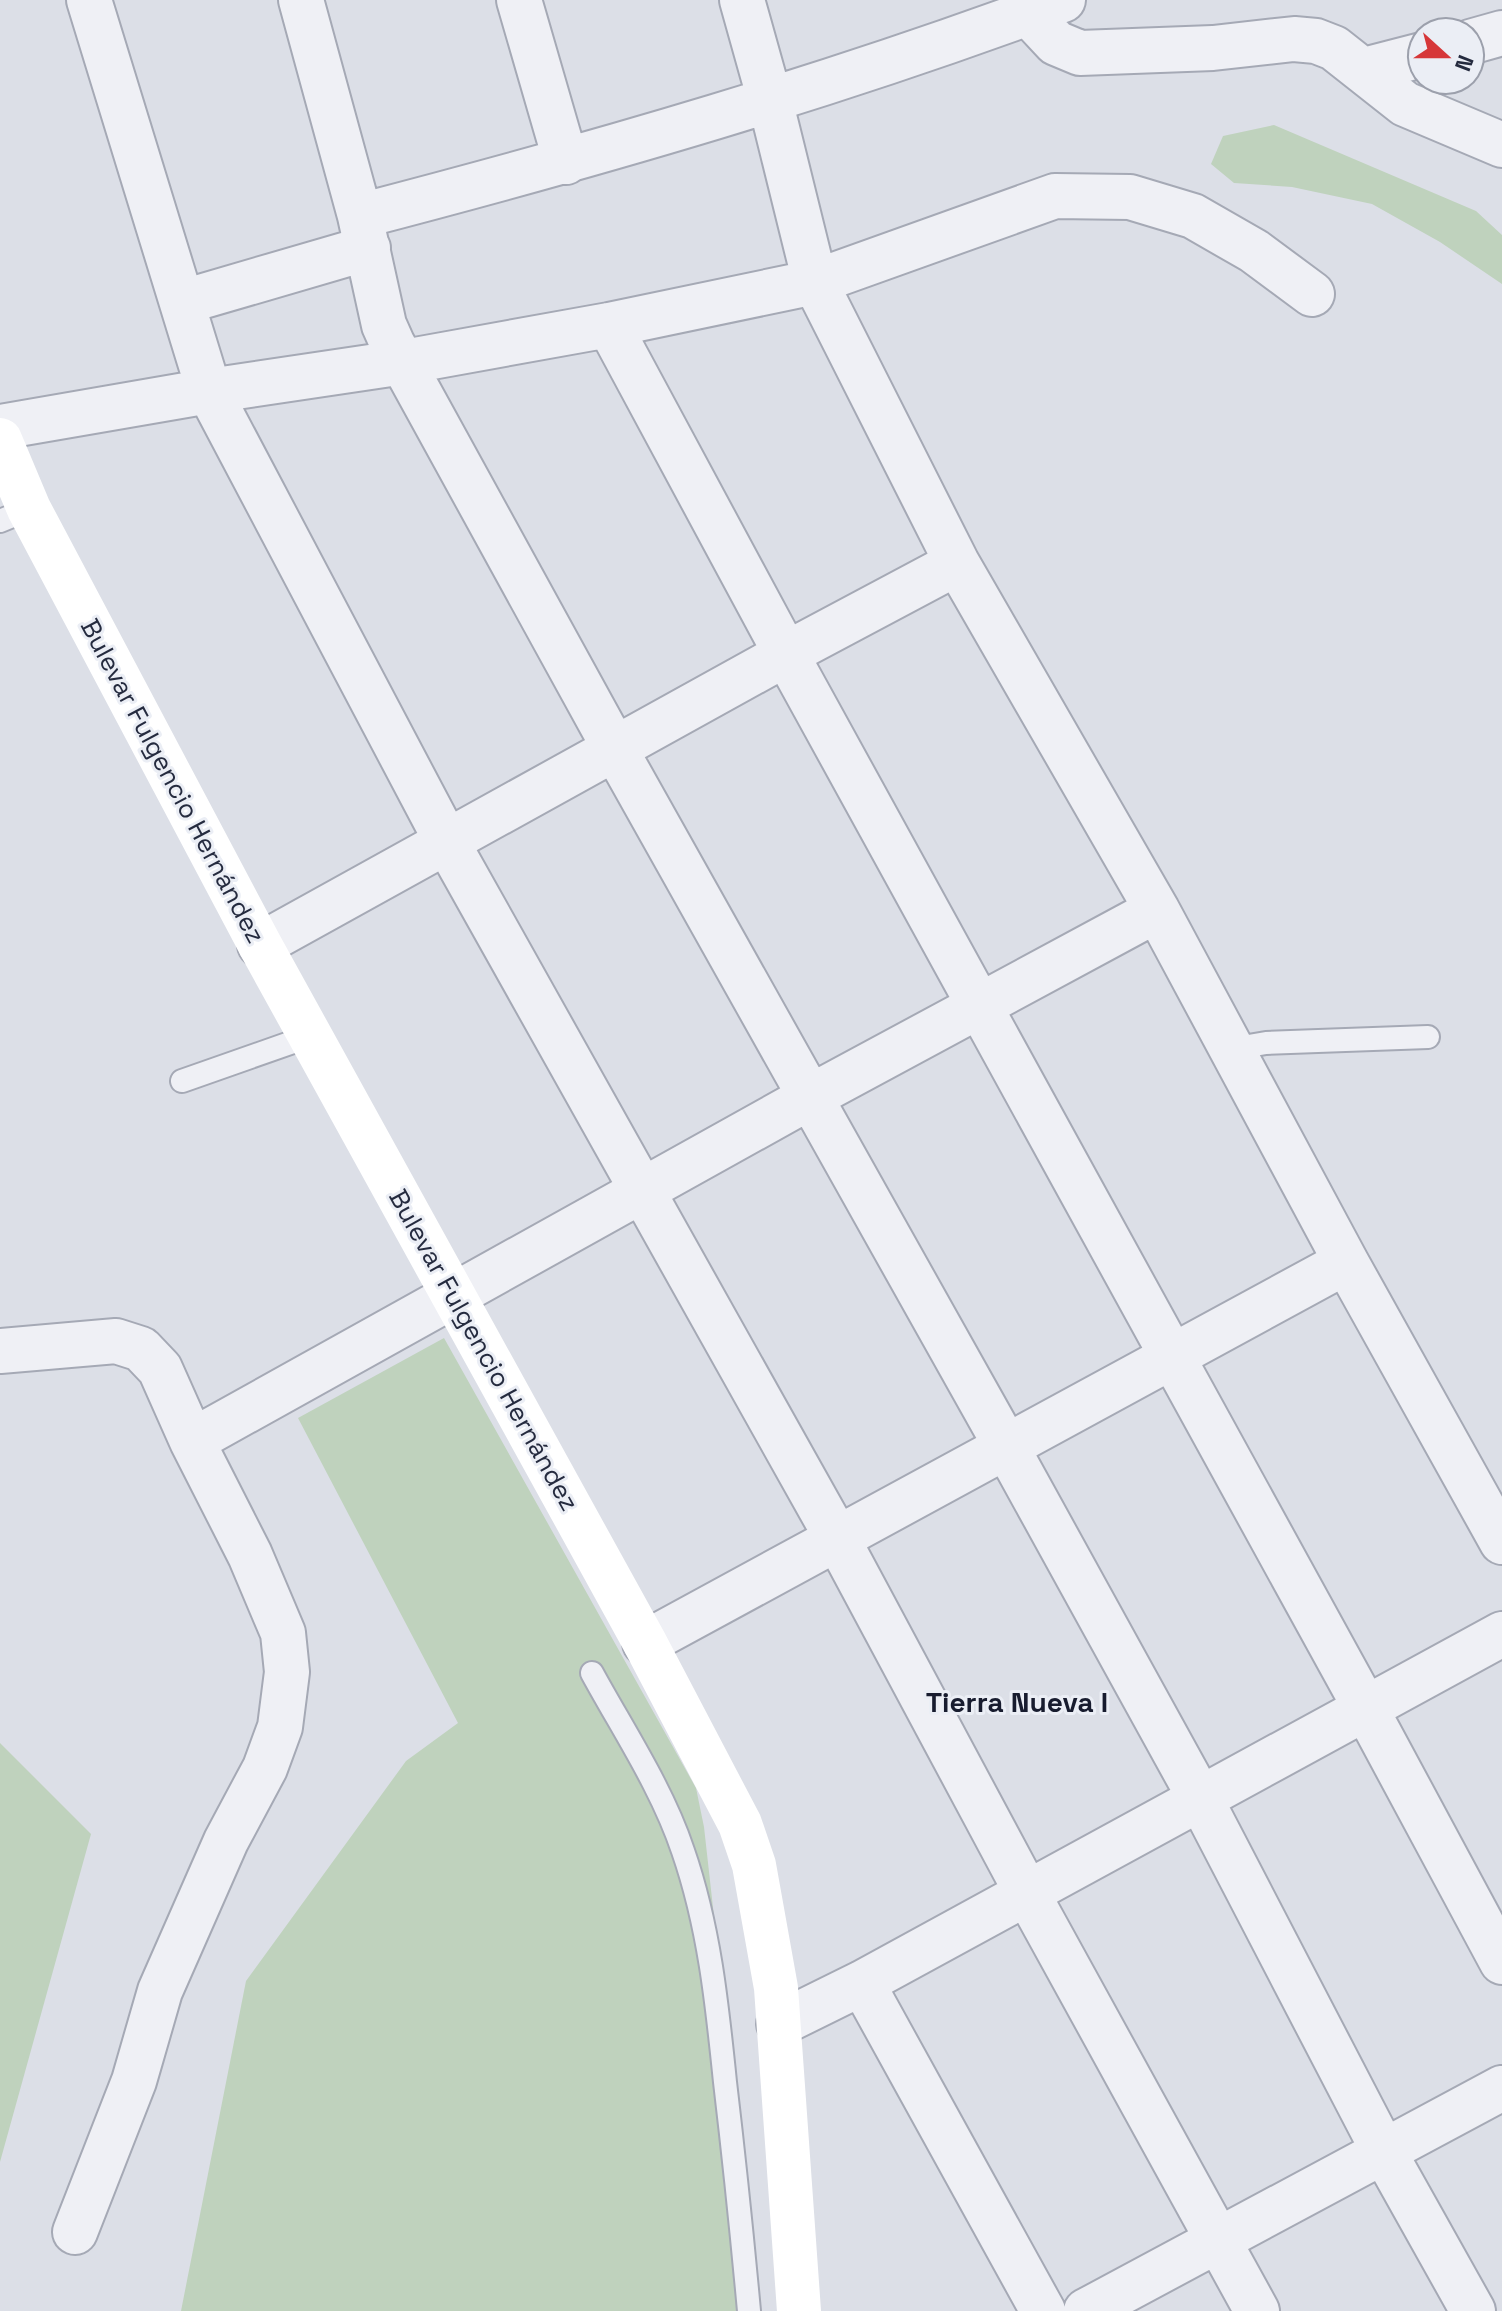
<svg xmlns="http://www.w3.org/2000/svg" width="1502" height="2311" font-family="'Space Grotesk',sans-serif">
<rect width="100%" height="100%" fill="#dcdfe7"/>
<path fill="#bfd2bd" d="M1274,125l202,86 26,24v49l-62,-42 -68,-38 -80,-17 -58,-4 -23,-19 12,-28z
M444,1338l252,450 8,39 54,484h-577l65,-330 160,-220 52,-38 -160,-305z
M0,1743l91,91 -91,328z"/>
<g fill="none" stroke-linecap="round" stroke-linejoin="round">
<g stroke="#a5a9b5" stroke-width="26">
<path id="lane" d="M0,521l29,-12
M1231,1049l35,-6 162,-6
M182,1081l128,-45
M592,1673c31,57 70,115 91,178 26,75 34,152 42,231 9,76 17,153 24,229"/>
</g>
<g stroke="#a5a9b5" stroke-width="48">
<path id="street" d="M89,0l120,391 239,453 389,694 190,355 230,418
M301,0l59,216 24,109 8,18 223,406 391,697 195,354 183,352 89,159
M519,0l47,162
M742,0l28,100 45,182 142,281 200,347 189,352 156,280
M1028,13l28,30 24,10 133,-5 81,-9 22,2 18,7 71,56 97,41
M1470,42l32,-9
M1364,70l58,-15
M360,216c238,-62 473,-130 703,-216
M183,302l185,-54
M609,325l177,329 580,1055 136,253
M0,427l209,-36 195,-29 205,-37 206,-43 240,-86 75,1 63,19 61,35 58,43
M260,945l526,-291 171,-91
M0,1351l116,-10 25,8 19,20 32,72 58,114 33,78 4,39 -7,55 -15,41 -39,73 -66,150 -26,90 -59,151
M192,1441l618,-344 347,-187
M645,1643l701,-381
M862,1983l181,328
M779,2024l83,-41 640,-349
M1086,2311l416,-223"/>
</g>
<use href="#lane" stroke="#eff0f5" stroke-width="22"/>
<use href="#street" stroke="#eff0f5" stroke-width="44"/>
<path stroke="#fff" stroke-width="44" d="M0,440l29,69 231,436 385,698 95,181 14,41 22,123 23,323"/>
</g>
<g text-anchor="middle" stroke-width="6" stroke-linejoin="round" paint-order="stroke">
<g font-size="26" fill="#252b3f" stroke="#ebeef5">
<text transform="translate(173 781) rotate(62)" y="9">Bulevar Fulgencio Hernández</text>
<text transform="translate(484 1350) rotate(61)" y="9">Bulevar Fulgencio Hernández</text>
</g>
<g font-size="28" font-weight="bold" fill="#181c2f" stroke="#ebeef5">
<text x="1017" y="1712">Tierra Nueva I</text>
</g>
</g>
<g transform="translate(1446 56) rotate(111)"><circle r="38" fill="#ebeef5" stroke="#9ca0ac" stroke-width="2"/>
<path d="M0-6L14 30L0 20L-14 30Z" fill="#d63739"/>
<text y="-12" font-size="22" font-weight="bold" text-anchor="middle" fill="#252b3f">N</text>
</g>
</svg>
